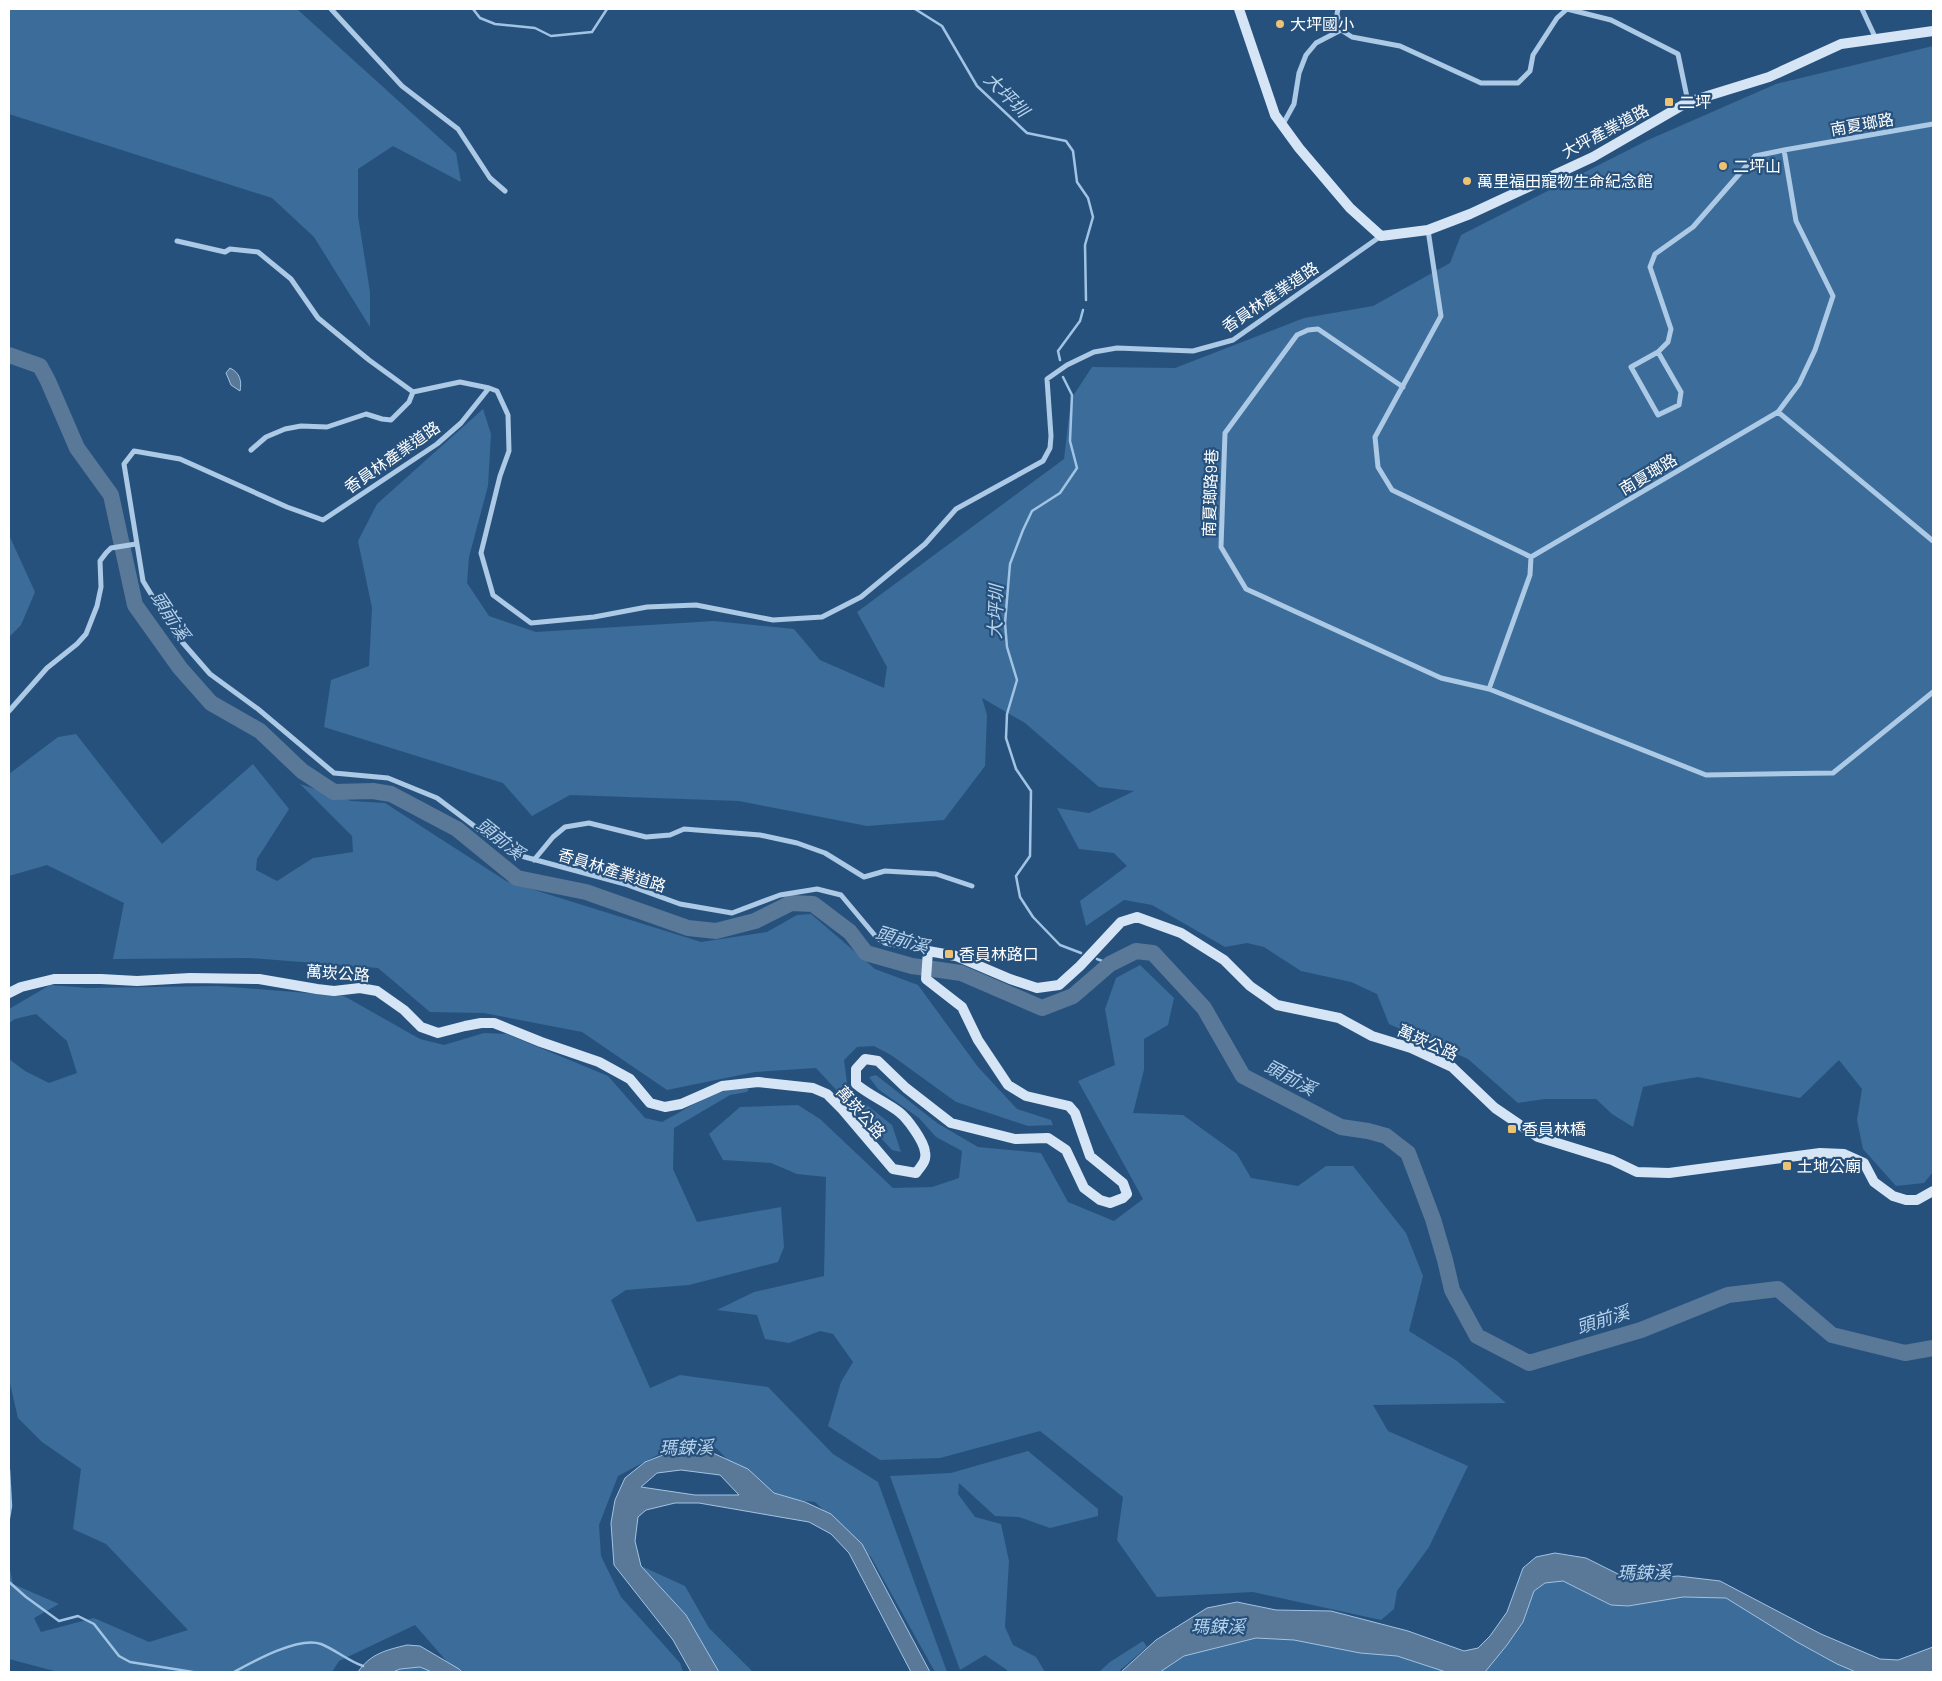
<svg xmlns="http://www.w3.org/2000/svg" width="1942" height="1681" font-family="Barlow,'Noto Sans TC',sans-serif">
<rect width="100%" height="100%" fill="#27517d"/>
<path fill="#3b6c9a" d="M9,9h288l159,144 5,29 -68,-36 -35,23v47l12,76v35l-56,-90 -42,-39 -263,-84z
M1933,46v1126l-9,11 -28,3 -33,-37 -6,-29 5,-31 -23,-29 -39,38 -102,-21 -37,6 -18,4 -10,40 -21,-13 -16,-15h-51l-27,4 -50,-44 -79,-35 -12,-30 -26,-12 -50,-11 -37,-24 -17,-4 -22,4 -73,-42 -28,-5 -38,26 -6,-25 47,-35 -13,-13 -35,-4 -22,-41 32,5 45,-22 -35,-4 -74,-64 -43,-25 5,17 -2,51 -41,54 -77,6 -128,-25 -169,-6 -38,21 -29,-33 -179,-56 7,-47 38,-14 3,-58 -14,-67 19,-37 106,-95 8,25 -3,52 -19,71 -2,26 22,33 47,16 178,-11 80,8 26,31 64,28 3,-21 -30,-55 207,-153 7,-60 21,-32 83,1 129,-50 69,-12 77,-43 11,-28 187,-95 128,-56z
M9,535l26,57 -14,33 -12,12z
M76,734l86,110 91,-80 36,45 -32,50 -1,11 21,11 36,-23 40,-6 -1,-16 -52,-52 51,17 34,2 121,78 195,61 66,-10 30,-17 14,-1 64,55 43,16 60,82 39,42 34,11 2,5 -25,1 -72,-24 -65,-47 -17,-9 -17,1 -13,13 4,30 44,35 9,27 -9,-2 -76,-82 -61,4 -88,18 -85,-58 -98,-19 -54,-1 -52,-44 -128,-10 -137,1 11,-56 -77,-38 -38,11v-102l49,-37z
M1140,965l34,33 -6,27 -24,14v31l-11,43 50,2 54,39 14,24 47,8 28,-20h27l53,67 17,43 -14,55 48,30 49,42 -133,2 15,26 80,35 -39,81 -32,44 -3,18 -13,11 -128,-28 -96,5 -40,-57 6,-43 -83,-66 -100,27 -60,2 -52,-34 13,-44 12,-20 -20,-28 -13,-3 -31,12 -24,-4 -8,-24 -40,-5 37,-18 70,-16 2,-99 -29,-3 -26,-11 -48,-3 -14,-26 31,-27 58,-2 22,14 73,69 39,-1 27,-9 3,-27 -26,-14 -17,-19 -41,-29 -9,-12 7,-2 61,48 41,24 63,6 27,49 46,19 29,-22 -65,-118 37,-16 -10,-56 11,-31z
M50,985l38,3 131,-2 125,10 76,43 24,6 40,-12 23,1 101,42 37,42 17,4c25,-13 58,-37 87,-33l-2,3 -17,3 -56,33 -1,41 24,53 84,-15 3,40 -6,15 -89,23 -63,5 -15,10 39,88 30,-13 88,12 65,67 45,28 69,190h-12l-64,-115 -56,-55 -51,-6 -48,-48 -53,4 -45,24 -19,49 2,31 20,41 59,66 3,9h-227l-41,-47 -76,36 -7,11h-274l-49,-13v-94l4,19 46,20 -25,14 7,14 53,-14 55,24 39,-12 -82,-86 -33,-15 8,-60 -39,-27 -24,-24 -9,-39v-320l16,12 24,12 28,-10 -10,-32 -31,-27 -21,5 -6,4v-14z
M1028,1451l70,58v7l-48,12 -31,-11 -24,-1 -36,-33 -1,11 17,23 26,7 8,37 -4,66 8,18 23,12 9,15h-39l1,-2 -22,-15 -25,15 -70,-194 61,-3z
M641,1566l44,20 24,42 44,44h-34l-33,-57z
M1563,1581l48,24 17,1 55,-9 43,1 71,44 40,22 19,8h-371l22,-27 16,-23 11,-31 11,-8z
M1256,1638l38,2 66,13 37,3 49,16h-286l24,-16z
M1143,1641l4,6 -29,25h-19l11,-10z
M420,1667l12,5h-39l7,-3z"/>
<path fill="#5a7897" stroke="#a1c4e5" fill-rule="evenodd" d="M230,368c10,5 12,13 10,23l-9,-6 -5,-12z
M690,1452l25,2 33,15 26,24 31,9 26,12 31,30 68,128h-19l-62,-119 -18,-19 -22,-12 -110,-19h-24l-29,7 -8,7 -3,24 6,25 45,49 33,57h-28l-18,-32 -59,-75 -3,-42 4,-23 10,-22 20,-16 23,-9zM681,1470l39,5 19,20h-44l-54,-8 16,-14z
M1555,1553l31,5 44,22 48,-4 42,5 101,53 59,25 18,1 35,-13v25h-77l-19,-8 -40,-22 -71,-44 -43,-1 -55,9 -17,-1 -48,-24 -18,2 -11,8 -11,31 -16,23 -22,27h-39l-49,-16 -37,-3 -66,-13 -38,-2 -72,18 -24,16h-39l35,-32 51,-32 30,-6 39,8 55,1 77,20 56,20 14,-3 12,-12 17,-24 16,-44 13,-11z
M407,1645l13,1 39,23 3,3h-30l-12,-5 -20,2 -7,3h-35c12,-18 28,-22 49,-27z"/>
<g fill="none" stroke-linecap="round" stroke-linejoin="round">
<path stroke="#a1c4e5" stroke-width="2.5" d="M473,9l7,9 15,6 40,4 16,8 41,-4 15,-23
M915,9l27,17 35,60 50,47 39,8 7,10 4,31 11,16 5,19 -8,28 1,55
M1060,360l-2,-9 22,-30 3,-11
M1063,377l9,18 -2,46 7,27 -17,25 -28,18 -9,19 -13,34 -5,59 2,24 10,33 -10,34 -1,24 10,31 15,22 -1,65 -14,20 4,21 13,20 27,28 21,8
M1097,959l13,5
M9,1470l2,36 -2,12
M9,1582l17,15 33,24 19,-5 16,8 25,32 11,6 63,10
M234,1672c20,-11 65,-36 87,-28 15,6 27,17 42,22"/>
<path stroke="#5a7897" stroke-width="16" d="M9,355l31,11 8,15 29,67 34,47 24,110 45,63 31,35 49,28 42,40 32,21 39,-1 18,3 66,35 60,49 69,14 102,36 28,3 39,-10 36,-18 22,1 37,28 16,21 46,13 49,7 81,35 31,-12 37,-32 26,-13 17,2 51,55 39,68 98,51 27,4 18,5 22,17 25,66 12,41 7,30 25,46 52,27 112,-33 87,-35 50,-6 54,46 73,18 28,-5"/>
<path stroke="#acc9e5" stroke-width="5" d="M331,9l71,77 56,43 32,49 15,13
M1862,9l14,30
M1341,30l11,7 48,9 81,37h37l12,-12 3,-16 24,-37 10,-9 44,11 67,34 10,48
M1283,124l11,-20 5,-31 7,-18 10,-12 25,-13 -4,-16 1,-5
M1428,230l13,86 -66,121 3,30 14,23 139,67 247,-145 21,-28 16,-34 18,-54 -37,-75 -12,-71 149,-26
M177,241l48,11 5,-3 28,3 33,27 27,39 51,42 44,32 47,-10 29,6
M1658,352l-27,15 27,48 21,-10 2,-13 -23,-40 10,-10 3,-13 -21,-62 5,-13 38,-27 62,-71 29,-6
M1403,387l-85,-58 -10,1 -11,5 -72,98 -4,114 25,42 195,89 48,11
M1778,412l155,129
M251,450l15,-13 19,-8 16,-3 26,1 39,-13 16,5 9,1 18,-18 4,-10
M1531,557l-1,18 -41,114 217,86 127,-2 100,-81
M9,711l38,-43 30,-24 9,-10 11,-28 4,-19 -1,-26 6,-8 5,-5 25,-4
M534,860l19,-23 12,-10 24,-4 57,14 24,-2 14,-6 76,6 37,8 28,10 39,24 21,-6 51,3 36,12
M928,951l-43,-8 -8,-5 -36,-43 -24,-6 -37,6 -48,18 -52,-9 -55,-20 -115,-31 -73,-55 -49,-20 -54,-5 -76,-64 -48,-35 -34,-39 -33,-54 -19,-117 10,-13 46,8 107,48 36,13 114,-76 24,-21 28,-35 8,3 11,24 1,36 -9,25 -19,77 12,42 38,28 63,-6 53,-10 49,-2 77,15 49,-3 39,-20 64,-53 31,-35 87,-48 7,-13 1,-12 -4,-57 20,-14 27,-13 23,-4 76,3 40,-11 148,-104"/>
<path stroke="#d5e5f5" stroke-width="10" d="M1239,9l36,106 24,33 51,60 31,28 47,-6 42,-16 123,-57 95,-55 81,-25 72,-33 92,-13
M9,993l12,-6 33,-8h47l36,2 53,-3 69,1 58,10 17,2 26,-3 17,3 27,19 17,17 17,6 27,-7 16,-3h13l47,19 58,20 31,17 20,24 15,4 16,-3 41,-18 36,-4 55,6 14,6 15,15 51,60 23,4c5,-7 11,-12 9,-21 -1,-11 -18,-34 -26,-40 -13,-10 -30,-17 -43,-28v-15l9,-10 13,2 28,27 45,35 64,16 33,-1 18,12 18,38 16,12 10,3 13,-5 4,-4 -4,-11 -33,-27 -15,-43 -6,-7 -43,-10 -18,-11 -30,-45 -16,-33 -36,-28 2,-28 28,5 54,23 27,9 22,-3 21,-19 41,-44 16,-5 44,16 43,27 26,26 27,19 62,13 33,18 39,12 41,19 43,41 43,29 74,23 25,12 32,1 151,-20 24,1 20,9 10,19 19,14 13,4h11l16,-9"/>
</g>
<g fill="#edc272" stroke="#27517d" stroke-width="2">
<circle cx="1280" cy="24" r="5"/>
<rect x="1664" y="97" width="10" height="10" rx="2.5"/>
<circle cx="1723" cy="166" r="5"/>
<circle cx="1467" cy="181" r="5"/>
<rect x="944" y="949" width="10" height="10" rx="2.5"/>
<rect x="1507" y="1124" width="10" height="10" rx="2.5"/>
<rect x="1782" y="1161" width="10" height="10" rx="2.5"/>
</g>
<g text-anchor="middle" stroke-width="4.5" stroke-linejoin="round" paint-order="stroke">
<g font-size="16" fill="#fff" stroke="#27517d" text-anchor="start">
<text x="1290" y="30">大坪國小</text>
<text x="1679" y="108">二坪</text>
<text x="1733" y="172">二坪山</text>
<text x="1477" y="187">萬里福田寵物生命紀念館</text>
<text x="959" y="960">香員林路口</text>
<text x="1522" y="1135">香員林橋</text>
<text x="1797" y="1172">土地公廟</text>
</g>
<g font-size="16" fill="#fff" stroke="#27517d">
<text transform="translate(1862 124) rotate(-10)" y="6">南夏瑯路</text>
<text transform="translate(1605 131) rotate(-28)" y="6">大坪產業道路</text>
<text transform="translate(1270 297) rotate(-34)" y="6">香員林產業道路</text>
<text transform="translate(392 457) rotate(-35)" y="6">香員林產業道路</text>
<text transform="translate(1648 474) rotate(-31)" y="6">南夏瑯路</text>
<text transform="translate(1210 493) rotate(-88)" y="6">南夏瑯路9巷</text>
<text transform="translate(612 870) rotate(17)" y="6">香員林產業道路</text>
<text transform="translate(338 973) rotate(4)" y="6">萬崁公路</text>
<text transform="translate(1428 1042) rotate(24)" y="6">萬崁公路</text>
<text transform="translate(861 1112) rotate(48)" y="6">萬崁公路</text>
</g>
<g font-size="18" font-style="italic" fill="#b7d3ec" stroke="#27517d">
<text transform="translate(1006 95) rotate(45)" y="6">大坪圳</text>
<text transform="translate(996 612) rotate(-88)" y="6">大坪圳</text>
<text transform="translate(170 616) rotate(57)" y="6">頭前溪</text>
<text transform="translate(500 839) rotate(39)" y="6">頭前溪</text>
<text transform="translate(902 940) rotate(17)" y="6">頭前溪</text>
<text transform="translate(1290 1078) rotate(28)" y="6">頭前溪</text>
<text transform="translate(1603 1320) rotate(-17)" y="6">頭前溪</text>
<text transform="translate(686 1448) rotate(-1)" y="6">瑪鋉溪</text>
<text transform="translate(1644 1573) rotate(-1)" y="6">瑪鋉溪</text>
<text x="1218" y="1633">瑪鋉溪</text>
</g>
</g>
<rect width="1942" height="1681" fill="none" stroke="#ffffff" stroke-width="20"/>
</svg>
